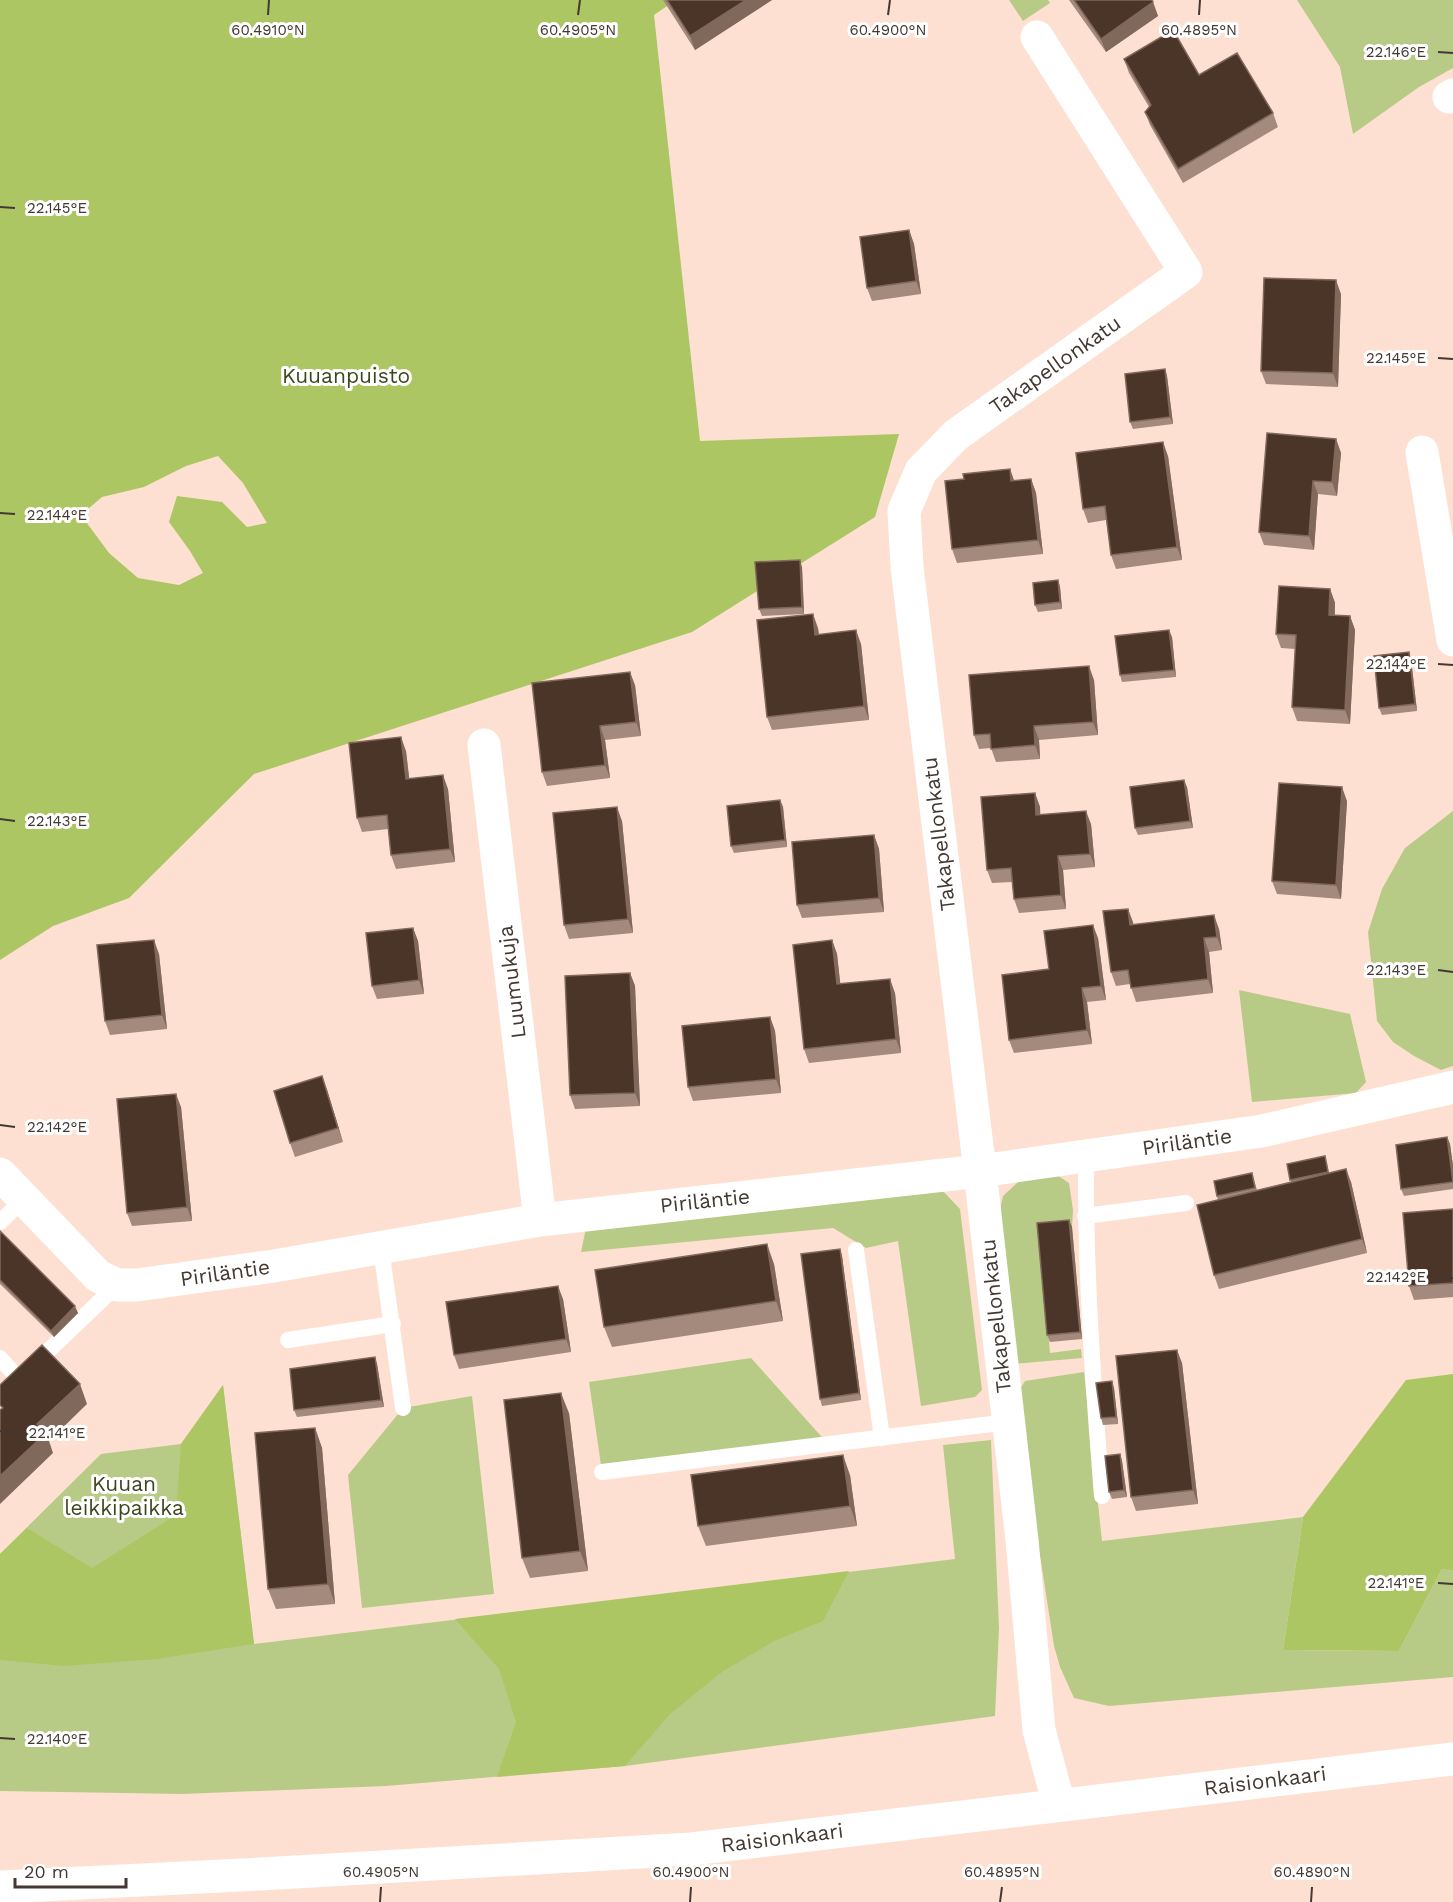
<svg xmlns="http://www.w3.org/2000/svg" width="1453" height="1902" font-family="'Work Sans',sans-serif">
<rect width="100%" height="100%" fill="#fde0d1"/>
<path fill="#b8cb86" d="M1009,0h39l2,3 -27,18z
M1297,0h156v68l-34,19 -66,47 -13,-67z
M1453,811v255l-12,4 -27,-14 -21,-14 -16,-21 -9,-89 14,-43 23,-41z
M1239,990l111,24 16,68 -10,11 -104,9z
M1054,1173l15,10 4,27 -1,17 -32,4 10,122 31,-4 1,9 -69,6 -16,-142 6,-26 17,-16z
M941,1189l19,20 22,181 -7,7 -54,9 -23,-165 -32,7 -33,-20 -252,24 5,-24z
M751,1358l78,87 -227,27 -13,-90z
M1084,1372l18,169 201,-24 -20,133 116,1 43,-82 11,2v106l-344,29 -35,-8 -14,-31 -6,-21 -15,-97 -19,-160 5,-8z
M223,1385l31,259 701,-85 -12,-114 48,-5 8,188 -4,88 -370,50 -239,20 -203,8 -183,-3v-237l101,-100 80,-10z
M472,1396l22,198 -132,14 -14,-133 55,-67z"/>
<path fill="#adc664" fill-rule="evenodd" d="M0,0h676l-22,15 46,426 199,-7 -24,83 -183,115 -438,142 -125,124 -76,28 -53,34zM218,456l25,27 24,40 -20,4 -25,-25 -45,-6 -8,26 21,29 13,22 -24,12 -41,-7 -29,-25 -28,-38 21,-18 42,-10 42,-21z
M1453,1374v197l-11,-2 -43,82 -116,-1 20,-133 103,-137z
M223,1385l31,259 -97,15 -93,7 -64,-6v-106l27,-26 65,40 84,-53 5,-71z
M849,1571l-26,50 -49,20 -52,31 -52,42 -45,52 -128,11 19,-55 -17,-53 -44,-50z"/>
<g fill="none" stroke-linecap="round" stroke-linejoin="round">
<path stroke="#fff" stroke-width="16" d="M1086,1156c-1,114 7,227 16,340
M1085,1216l101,-13
M0,1222l24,-23
M381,1248l22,160
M856,1250l26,188
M288,1340l105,-16
M0,1358l19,21 98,-94
M602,1472l406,-50"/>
<path stroke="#fff" stroke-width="33" d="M1037,37l149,235 -230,163 -35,36 -17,40 3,56 73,604 42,369 17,190 20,75
M1449,97l4,-2
M1422,452l31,188
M484,745l56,475
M0,1174l98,102 19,9h20l137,-19 266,-46 440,-49 282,-40 191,-44"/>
<path stroke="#fff" stroke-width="33" d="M0,1887l261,-13 430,-25 762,-90"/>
</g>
<path fill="#a48a7d" d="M663,0h109l-77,50z
M1069,0h83l6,16 -52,36z
M1124,59l75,16 74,38 5,14 -95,56 -33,-58 -5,-13 4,-5 -20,-34z
M909,230l5,14 7,50 -49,7 -5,-13z
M1341,294l-3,93 -72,-3 -5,-13z
M1165,369l2,7 6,48 -40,5 -3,-7z
M1336,439l5,14 -4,43 -19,-2 -4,56 -50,-5 -5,-13z
M1168,456l14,104 -66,9 -5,-14 -5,-35 -18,3 -5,-14z
M1010,469l4,12 17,-2 5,14 7,61 -86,9 -5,-14 12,-70z
M802,567l2,47 -42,2 -3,-7z
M1058,580l2,7 2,22 -24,3 -3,-7z
M1330,589l5,14v13h15l5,14 -5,94 -53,-3 -5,-14 3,-58 -14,-1 -5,-14z
M818,628l1,6 42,10 8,76 -97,10 -5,-13z
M1172,637l4,40 -54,5 -2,-7z
M1411,659l6,52 -35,4 -3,-7z
M1094,680l4,55 -59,5 1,19 -44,3 -5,-14 -12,1 -5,-14z
M635,685l6,51 -36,4 5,38 -63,8 -5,-14z
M406,751l3,28 39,10 7,73 -59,7 -5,-14 -3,-26 -26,3 -5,-14z
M1187,787l6,41 -55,7 -3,-7z
M1035,793l5,14v7l51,10 4,43 -32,3 3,39 -47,4 -5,-14 -2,-17 -20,1 -5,-13z
M780,800l3,7 4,40 -53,6 -3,-7z
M1347,801l-6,98 -64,-5 -5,-13z
M622,821l11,112 -64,6 -5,-14z
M874,835l5,14 5,63 -82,6 -5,-13z
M1128,909l5,15 86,5 3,21 -13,2 4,41 -77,9 -6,-18 -14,2 -5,-14z
M413,928l5,13 6,53 -47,5 -5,-13z
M1098,938l8,62 -19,2 5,42 -78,9 -5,-13 40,-71z
M832,940l5,14 3,30 55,9 6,60 -92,10 -5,-14z
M159,954l8,75 -57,6 -5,-14z
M630,973l5,13 5,120 -65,3 -5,-14z
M770,1017l5,14 6,62 -88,8 -5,-14z
M327,1090l16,52 -48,15 -5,-14z
M181,1107l11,114 -60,5 -5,-13z
M1447,1137l3,7 3,22v23l-49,7 -3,-7z
M1327,1163l2,10 22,9 16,71 -148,36 -5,-14 4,-75 -1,-4 35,-23 5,17 34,-8 -4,-18z
M1453,1209v88l-39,3 -5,-14z
M1069,1220l3,7 10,112 -32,3 -3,-7z
M0,1231l78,82 -24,24 -54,-53z
M840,1249l2,7 19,144 -39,6 -2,-7z
M774,1264l9,57 -171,26 -8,-20z
M563,1299l8,53 -112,17 -5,-14z
M1182,1363l16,141 -62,7 -5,-14z
M377,1364l7,43 -87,10 -3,-7z
M1114,1388l4,36 -15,1 -2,-7z
M569,1413l19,158 -58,7 -8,-20z
M315,1428l7,20 13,156 -59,5 -8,-20z
M1120,1454l2,7 5,36 -15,2 -3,-7z
M850,1475l7,51 -151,20 -8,-20z"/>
<path fill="#80685b" d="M746,0h26l-77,50 -5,-14z
M1153,2l5,14 -52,36 -5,-13z
M909,230l5,14 7,50 -5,-13z
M1336,280l5,14 -3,93 -5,-14z
M1165,369l2,7 6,48 -3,-7z
M1336,439l5,14 -4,43 -5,-14z
M1163,442l5,14 14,104 -5,-13z
M1010,469l5,14 -4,-2z
M1031,479l5,14 7,61 -5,-14z
M1313,481l5,13 -4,56 -5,-14z
M800,560l2,7 2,47 -2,-7z
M1058,580l2,7 2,22 -2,-7z
M1330,589l5,14 -1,26 -5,-14z
M813,614l5,14 2,20 -5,-13z
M1350,616l5,14 -5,94 -5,-14z
M856,630l5,14 8,76 -5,-14z
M1169,630l3,7 4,40 -2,-7z
M1409,652l2,7 6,52 -2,-7z
M1089,666l5,14 4,55 -5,-13z
M630,672l5,13 6,51 -5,-14z
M600,726l5,14 5,38 -5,-13z
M1034,726l5,14 1,19 -5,-14z
M401,737l5,14 5,42 -5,-14z
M443,775l5,14 7,73 -5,-13z
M1184,780l3,7 6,41 -3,-7z
M1342,787l5,14 -6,98 -5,-14z
M1035,793l5,14 1,21 -5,-13z
M780,800l3,7 4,40 -2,-7z
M617,807l5,14 11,112 -5,-14z
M1086,811l5,13 4,43 -5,-13z
M874,835l5,14 5,63 -5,-14z
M1058,856l5,14 3,39 -5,-14z
M1128,909l5,13 2,16 -5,-13z
M1214,915l5,14 3,21 -5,-13z
M1093,925l5,13 8,62 -5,-14z
M413,928l5,13 6,53 -5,-14z
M1204,938l5,14 4,41 -5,-14z
M154,940l5,14 8,75 -5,-14z
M832,940l5,14 5,44 -5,-14z
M630,973l5,13 5,120 -5,-13z
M890,979l5,14 6,60 -5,-14z
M1082,988l5,14 5,42 -5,-14z
M770,1017l5,14 6,62 -5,-14z
M322,1076l5,14 16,52 -5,-14z
M176,1094l5,13 11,114 -5,-14z
M1447,1137l3,7 3,22v11z
M1346,1169l5,13 16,71 -5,-14z
M1069,1220l3,7 10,112 -2,-7z
M767,1244l7,20 9,57 -7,-20z
M840,1249l2,7 19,144 -2,-7z
M558,1286l5,13 8,53 -5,-13z
M75,1306l3,7 -24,24 -3,-6z
M1177,1350l5,13 16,141 -5,-14z
M375,1357l2,7 7,43 -3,-7z
M1112,1381l2,7 4,36 -2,-7z
M80,1384l7,20 -38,37 4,12 -53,51v-28l37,-52z
M561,1393l8,20 19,158 -8,-20z
M315,1428l7,20 13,156 -7,-20z
M1120,1454l2,7 5,36 -3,-7z
M843,1455l7,20 7,51 -7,-20z"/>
<path fill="#4b3529" stroke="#80685b" stroke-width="1.5" d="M667,0h79l-56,36z
M1074,0h78l1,2 -52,37z
M1173,30l26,45 38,-22 36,60 -95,56 -33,-57 6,-7 -27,-46z
M909,230l7,51 -49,7 -7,-51z
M1264,278l72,2 -3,93 -72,-2z
M1165,369l5,48 -40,5 -5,-48z
M1267,433l69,6 -4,43 -19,-1 -4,55 -50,-4z
M1163,442l14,105 -66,8 -6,-49 -22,3 -7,-56z
M1010,469l1,12 20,-2 7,61 -86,9 -7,-68 19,-2 -1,-5z
M800,560l2,47 -43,2 -4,-47z
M1058,580l2,22 -25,3 -2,-22z
M1279,586l51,3 -1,26 21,1 -5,94 -53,-3 4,-72 -20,-1z
M813,614l2,21 41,-5 8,76 -97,11 -10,-97z
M1169,630l5,40 -54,5 -5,-39z
M1409,652l6,52 -36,4 -5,-52z
M1089,666l4,56 -59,4 1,19 -44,4 -1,-15 -16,1 -5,-60z
M630,672l6,50 -36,4 5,39 -63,7 -10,-89z
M401,737l5,42 37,-4 7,74 -59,6 -4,-40 -30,3 -8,-75z
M1184,780l6,41 -55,7 -5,-41z
M1279,783l63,4 -6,98 -64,-4z
M1035,793l1,22 50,-4 4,43 -32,2 3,39 -47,4 -3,-31 -24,2 -6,-73z
M780,800l5,40 -54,6 -4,-40z
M617,807l11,112 -64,6 -11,-112z
M874,835l5,63 -82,7 -5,-63z
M1128,909l2,16 84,-10 3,22 -13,1 4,41 -77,9 -3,-18 -17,2 -8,-61z
M1093,925l8,61 -19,2 5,42 -78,10 -7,-65 47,-6 -5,-38z
M413,928l6,52 -47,6 -6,-53z
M154,940l8,75 -57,6 -8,-76z
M832,940l5,44 53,-5 6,60 -92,10 -11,-104z
M630,973l5,120 -65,2 -5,-119z
M770,1017l6,62 -88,8 -6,-61z
M322,1076l16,52 -48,15 -16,-52z
M176,1094l11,113 -60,6 -10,-114z
M1447,1137l6,45 -52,7 -5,-44z
M1325,1156l3,16 -38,8 -3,-16z
M1346,1169l16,70 -148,36 -17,-70z
M1252,1173l3,15 -38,8 -3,-15z
M1453,1209v74l-44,3 -6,-73z
M1069,1220l11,112 -33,3 -10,-112z
M0,1231l75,75 -24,25 -51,-51z
M767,1244l9,57 -172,26 -9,-57z
M840,1249l19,144 -39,6 -19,-145z
M558,1286l8,53 -112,16 -8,-53z
M42,1345l38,39 -43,40 9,9 -46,43v-66l3,-2 -3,-3v-20z
M1177,1350l16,140 -62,7 -15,-141z
M375,1357l6,43 -87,10 -4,-41z
M1112,1381l4,36 -15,1 -5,-35z
M561,1393l19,158 -58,7 -18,-158z
M315,1428l13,156 -60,5 -13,-156z
M1120,1454l4,36 -15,2 -4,-36z
M843,1455l7,51 -152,20 -7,-51z"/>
<path fill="none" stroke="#443832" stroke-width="2" d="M268,15l1,-15M578,15l2,-15M888,15l2,-15M1199,15l1,-15M1438,52l15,1M0,207l15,1M1438,358l15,1M0,513l15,1M1438,664l15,1M0,819l15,2M1438,970l15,2M0,1125l15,2M1438,1276l15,2M0,1431l15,2M1438,1583l15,1M0,1738l15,1M380,1902l1,-15M690,1902l1,-15M1000,1902l2,-15M1311,1902l1,-15"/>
<g text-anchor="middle" stroke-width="6" stroke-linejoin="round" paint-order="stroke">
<g font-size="21" fill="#443832" stroke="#fff">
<text transform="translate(1055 365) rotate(-35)" y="7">Takapellonkatu</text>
<text transform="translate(939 834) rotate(-97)" y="7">Takapellonkatu</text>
<text transform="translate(512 982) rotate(-97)" y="7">Luumukuja</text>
<text transform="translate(1187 1142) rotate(-8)" y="7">Piriläntie</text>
<text transform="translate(705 1201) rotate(-6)" y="7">Piriläntie</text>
<text transform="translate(225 1273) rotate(-8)" y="7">Piriläntie</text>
<text transform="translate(996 1316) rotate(-96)" y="7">Takapellonkatu</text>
<text transform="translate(1265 1781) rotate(-7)" y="7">Raisionkaari</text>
<text transform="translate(782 1838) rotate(-7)" y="7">Raisionkaari</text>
</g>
<g font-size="21" fill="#3d471e" stroke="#fff">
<text x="346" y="383">Kuuanpuisto</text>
<text x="124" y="1491">Kuuan<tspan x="124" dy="24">leikkipaikka</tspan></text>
</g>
</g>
<g font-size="15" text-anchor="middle" fill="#443832" stroke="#fff" stroke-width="6" stroke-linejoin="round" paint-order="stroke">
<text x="268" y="35">60.4910°N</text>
<text x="578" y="35">60.4905°N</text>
<text x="888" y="35">60.4900°N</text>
<text x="1199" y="35">60.4895°N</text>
<text x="1396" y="57">22.146°E</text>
<text x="57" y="213">22.145°E</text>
<text x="1396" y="363">22.145°E</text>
<text x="57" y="520">22.144°E</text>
<text x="1396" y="669">22.144°E</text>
<text x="57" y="826">22.143°E</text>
<text x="1396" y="975">22.143°E</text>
<text x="57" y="1132">22.142°E</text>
<text x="1396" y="1282">22.142°E</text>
<text x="57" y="1438">22.141°E</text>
<text x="1396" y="1588">22.141°E</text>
<text x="57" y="1744">22.140°E</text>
<text x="381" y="1877">60.4905°N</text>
<text x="691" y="1877">60.4900°N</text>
<text x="1002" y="1877">60.4895°N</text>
<text x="1312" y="1877">60.4890°N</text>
</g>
<path d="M15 1878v9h111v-9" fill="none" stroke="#443832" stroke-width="3"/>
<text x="24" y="1878" font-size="18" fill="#443832" stroke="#ffffff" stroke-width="4.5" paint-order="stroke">20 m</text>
</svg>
